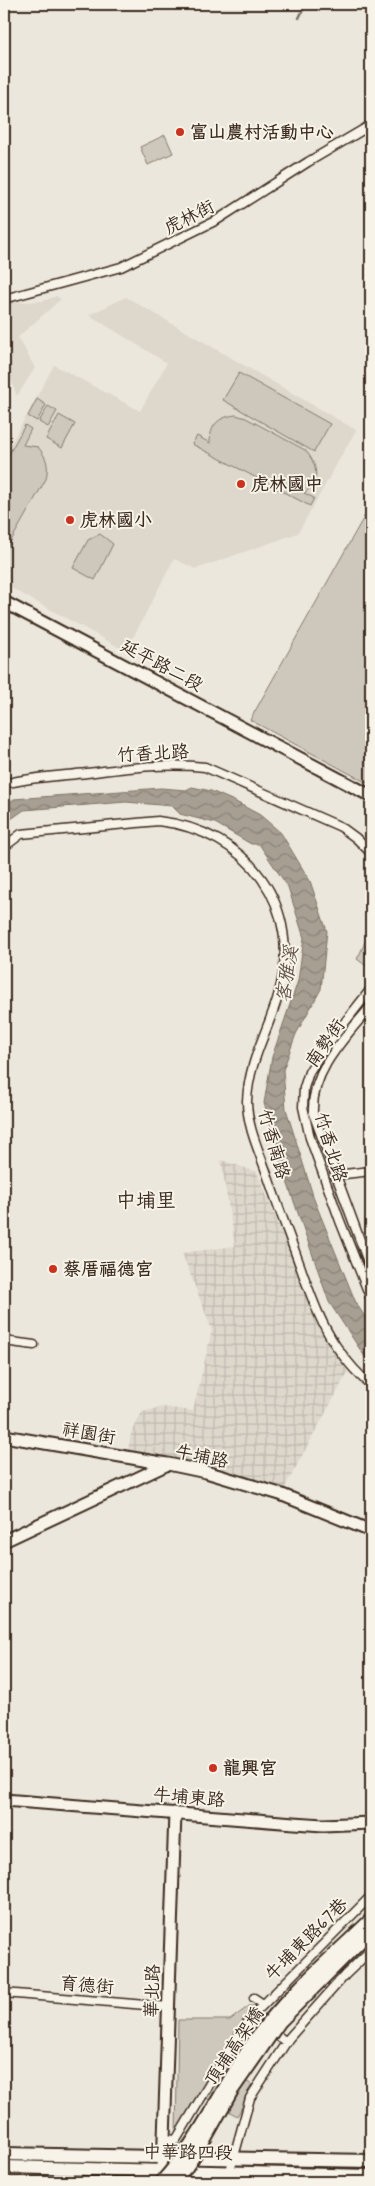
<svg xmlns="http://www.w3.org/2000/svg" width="375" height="2186" font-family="Mynerve,'LXGW WenKai TC',sans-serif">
<defs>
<pattern id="industrial-grid" width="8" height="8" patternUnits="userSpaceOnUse" patternTransform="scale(1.25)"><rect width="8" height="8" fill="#ddd7cc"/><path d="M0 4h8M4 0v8" fill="none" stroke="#bfb9af"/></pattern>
<pattern id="water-waves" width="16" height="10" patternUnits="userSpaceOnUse" patternTransform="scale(1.25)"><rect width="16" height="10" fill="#a89f93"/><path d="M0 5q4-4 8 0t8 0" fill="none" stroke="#8a8277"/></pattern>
</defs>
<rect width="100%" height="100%" fill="#ece7dc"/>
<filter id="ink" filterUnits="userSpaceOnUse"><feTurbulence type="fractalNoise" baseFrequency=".02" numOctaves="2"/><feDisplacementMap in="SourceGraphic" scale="10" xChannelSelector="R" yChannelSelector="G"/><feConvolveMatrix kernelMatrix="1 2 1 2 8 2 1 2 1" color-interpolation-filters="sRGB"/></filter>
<g filter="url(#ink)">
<path fill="#ddd7cc" d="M56,296l5,3 -43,38 17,31 -18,28 -13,-33v-60l39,-2z
M126,297l230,133 -58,103 -102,36 -22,-10 -48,92 -122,-67v-127l50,-92 86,46 27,-48 -78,-48z"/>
<path fill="url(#industrial-grid)" d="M221,1160l36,12 62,154 29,46 -63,115 -157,-37 3,-16 11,-22 21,-5 30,4 19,-81 -30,-77 53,-7z"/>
<path fill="#cec8bc" stroke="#84796d" d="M165,135l8,18 -25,12 -8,-18z
M239,373l91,51 -16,28 -91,-52z
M37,399l9,6 -9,16 -9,-5z
M48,406l9,5 -9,16 -9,-5z
M59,415l16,9 -13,24 -16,-9z
M236,415l10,3 59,32c12,13 17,33 -1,43l10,5 -4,8 -118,-62 5,-8 13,7c0,-18 8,-26 26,-28z
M25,425l6,4 -8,16 15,2c9,11 11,18 8,32l-42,74v-90z
M371,507v278l-121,-65 119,-212z
M100,534l13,10 -18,36 -22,-12 15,-28z
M371,908v57l-2,3 -12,-9c10,-19 13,-28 9,-50z
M249,2006h7l-38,54 -42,74 2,-114h52z
M224,2068l30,18 -17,30 -31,-18z"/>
<path fill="url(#water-waves)" stroke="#7c7064" d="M192,787l19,4 23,10 26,14 21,18 29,48 17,50 -6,58 -25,45 -13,36 3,39 29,93 41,101 15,23v36l-6,-5 -36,-55 -47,-135 -18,-64 8,-46 26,-76 6,-43 -16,-51 -29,-43h-8l-36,-21 -35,-9 -8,-8 -46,-4 -102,8 -20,14v-18l10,-7 147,-11 25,2z"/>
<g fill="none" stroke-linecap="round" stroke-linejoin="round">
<path stroke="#7c7064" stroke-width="2.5" d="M299,18l4,-8v-6"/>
<g stroke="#3b2a1e" stroke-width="11">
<path id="street" d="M4,299l117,-32 96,-47 91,-58 63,-37
M4,784c27,-7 55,-8 83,-11 39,-5 78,-10 118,-6l136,60 15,11 15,15
M4,847l17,-13 137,-13c90,10 147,86 120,175 -11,38 -29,64 -31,105 0,25 12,50 20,73 11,33 24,66 36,100 9,24 18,50 33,72 9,13 22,29 35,39
M371,989l-48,61 -14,22 -5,16 -1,19 7,31 30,83 31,78
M371,1006c-26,32 -60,64 -58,107l58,157
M336,1175l35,-4
M4,1341l30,4
M4,1993l165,14
M254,1998l9,6
M252,2016l34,26
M164,2139l12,1 55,-92 21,-32 119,-120
M230,2171l20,-73 39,-60 56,-63 26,-25"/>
</g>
<g stroke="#3b2a1e" stroke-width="15">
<path id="secondary" d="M4,602l367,194
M4,1436l163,28
M4,1541l164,-77 38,8 74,22 91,37
M4,1800l290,23 29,2 48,-2
M163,2169l12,-356"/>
</g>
<g stroke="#3b2a1e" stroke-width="16">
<path id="primary" d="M4,2154l367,7
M4,2167l367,9"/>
</g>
<use href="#street" stroke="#f7f3e8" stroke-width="8"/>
<use href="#secondary" stroke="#f7f3e8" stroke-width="11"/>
<use href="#primary" stroke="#f7f3e8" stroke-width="12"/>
<path stroke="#3b2a1e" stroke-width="2.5" d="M4,2180l148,2"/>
<g stroke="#3b2a1e" stroke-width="15" stroke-linecap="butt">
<path id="secondary-bridge" d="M161,2182c40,-44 62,-98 96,-146 32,-43 76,-80 114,-117
M173,2182l14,-15 16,-24 29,-52 48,-69 91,-91"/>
</g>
<use href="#secondary-bridge" stroke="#f7f3e8" stroke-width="11"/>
</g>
</g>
<g fill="#c8321e" stroke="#f7f3e8" stroke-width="2">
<circle cx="180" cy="132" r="5"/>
<circle cx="241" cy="484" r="5"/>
<circle cx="70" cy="520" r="5"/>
<circle cx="53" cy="1269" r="5"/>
<circle cx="213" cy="1768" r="5"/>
</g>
<g text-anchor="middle" stroke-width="4" stroke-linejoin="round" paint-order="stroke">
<g font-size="18" font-weight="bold" fill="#3b2a1e" stroke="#f7f3e8" text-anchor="start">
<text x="190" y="138">富山農村活動中心</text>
<text x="251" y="490">虎林國中</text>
<text x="80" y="526">虎林國小</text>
<text x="63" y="1275">蔡厝福德宮</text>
<text x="223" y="1774">龍興宮</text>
</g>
<g font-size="18" fill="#3b2a1e" stroke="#f7f3e8">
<text transform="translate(189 217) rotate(-27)" y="6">虎林街</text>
<text transform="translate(162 665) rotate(28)" y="6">延平路二段</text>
<text transform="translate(153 753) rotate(-3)" y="6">竹香北路</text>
<text transform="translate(325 1043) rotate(-55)" y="6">南勢街</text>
<text transform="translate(274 1144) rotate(74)" y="6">竹香南路</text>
<text transform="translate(331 1147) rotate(73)" y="6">竹香北路</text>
<text transform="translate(89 1433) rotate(10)" y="6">祥園街</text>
<text transform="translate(202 1456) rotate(12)" y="6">牛埔路</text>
<text transform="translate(189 1797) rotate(5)" y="6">牛埔東路</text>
<text transform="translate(306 1939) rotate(-45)" y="6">牛埔東路67巷</text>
<text transform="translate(87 1985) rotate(5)" y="6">育德街</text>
<text transform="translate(152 1991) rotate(-88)" y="6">華北路</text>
<text transform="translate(234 2046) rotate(-56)" y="6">頂埔高架橋</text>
<text transform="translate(188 2152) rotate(1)" y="6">中華路四段</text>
</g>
<g font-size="19" font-style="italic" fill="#615347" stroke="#f7f3e8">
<text transform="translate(286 974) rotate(-81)" y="7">客雅溪</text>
</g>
<g font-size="20" fill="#3b2a1e" stroke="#f7f3e8">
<text x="146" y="1207">中埔里</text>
</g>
</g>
<rect width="375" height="2186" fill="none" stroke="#f7f3e8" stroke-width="20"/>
<rect x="10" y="10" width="355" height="2166" fill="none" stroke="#3b2a1e" stroke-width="2" filter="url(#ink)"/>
</svg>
